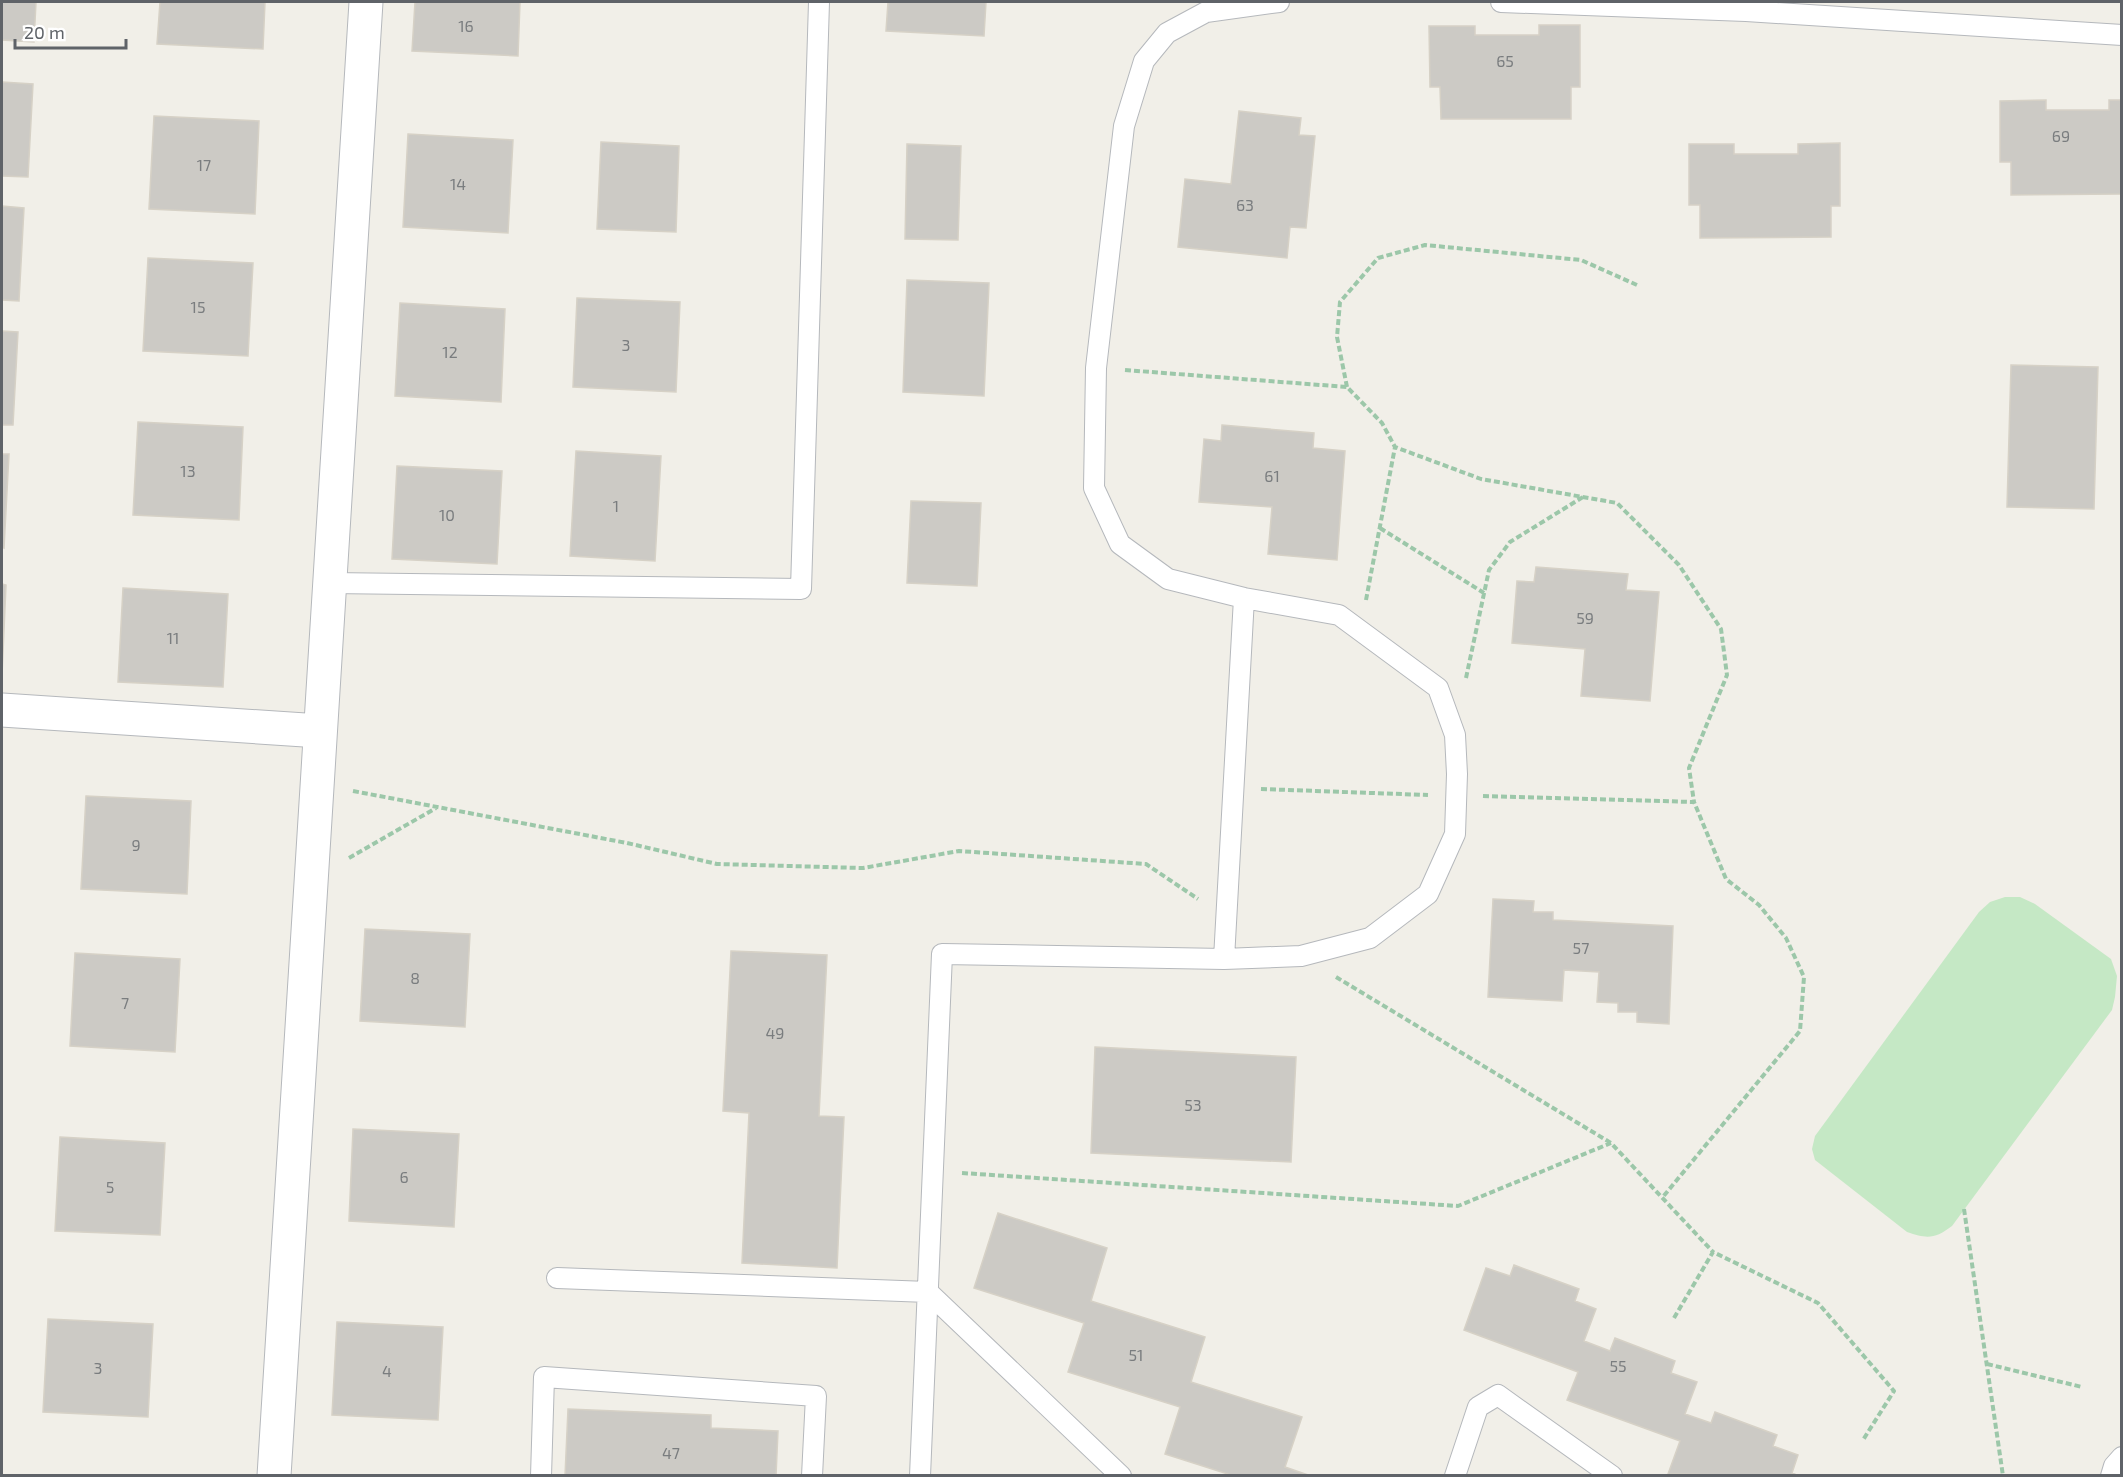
<svg xmlns="http://www.w3.org/2000/svg" width="2123" height="1477" font-family="'Exo 2',sans-serif">
<rect width="100%" height="100%" fill="#f1efe8"/>
<path fill="#c5e8c5" d="M2005,897h15l15,7 76,55 6,17 -2,21 -3,13 -160,216c-17,13 -25,13 -45,6l-92,-72 -3,-11 3,-13 164,-224 11,-10z"/>
<path fill="#cccac5" stroke="#d6d1c6" stroke-width="1.5" d="M2,2h34l-2,40 -32,-2z
M160,2h105l-2,47 -106,-5z
M415,2h105l-2,54 -106,-5z
M888,2h98l-2,34 -98,-5z
M1539,25h41v62h-9v32h-130l-1,-32h-10l-1,-61h46v9h64z
M2,82l31,2 -5,93 -26,-1z
M2046,100v10h63v-10h13v94l-111,1v-33h-11v-61z
M1239,111l62,7 -2,17 16,1 -9,92 -16,-1 -3,31 -109,-11 7,-68 46,5z
M154,116l105,5 -4,93 -106,-5z
M408,134l105,6 -5,93 -105,-6z
M601,142l78,4 -3,86 -79,-3z
M1840,143v63h-9v31l-131,1v-33h-11v-61h45v10h64v-10z
M907,144l54,2 -3,94 -53,-1z
M2,206l22,2 -5,93 -17,-1z
M148,258l105,5 -5,93 -105,-5z
M907,280l82,3 -5,113 -81,-4z
M577,298l103,4 -4,90 -103,-5z
M400,303l105,6 -4,93 -106,-6z
M2,331l16,1 -5,93h-11z
M2011,365l87,2 -4,142 -87,-2z
M138,422l105,5 -4,93 -106,-5z
M1222,425l92,8 -1,15 32,3 -8,109 -69,-6 4,-47 -73,-5 5,-63 17,2z
M576,451l85,5 -6,105 -85,-5z
M2,454h7l-5,94 -2,-1z
M397,466l105,5 -5,93 -105,-5z
M911,501l70,2 -4,83 -70,-3z
M1536,567l92,7 -2,16 33,2 -9,109 -69,-5 4,-47 -73,-6 5,-62 17,1z
M2,584l4,1 -4,90z
M123,588l105,6 -5,93 -105,-5z
M86,796l105,5 -4,93 -106,-5z
M1493,899l41,2 -1,11h20v8l120,6 -4,98 -32,-2v-10h-19v-9l-21,-1 2,-30 -35,-2 -2,31 -74,-4z
M365,929l105,5 -5,93 -105,-6z
M731,951l96,4 -8,161 25,1 -7,151 -95,-5 7,-150 -26,-2z
M75,953l105,6 -5,93 -105,-6z
M1095,1047l201,10 -5,105 -200,-9z
M353,1129l106,5 -5,93 -105,-6z
M60,1137l105,6 -5,92 -105,-4z
M998,1213l109,35 -16,53 114,36 -14,45 111,35 -17,50 26,9h-77l-69,-22 15,-47 -112,-35 16,-49 -110,-35z
M1514,1265l65,24 -4,12 21,8 -12,32 26,10 5,-13 60,23 -4,12 26,9 -12,32 26,9 4,-11 62,23 -4,11 25,9 -6,18 7,3 -131,-2 12,-33 -113,-41 11,-28 -114,-42 22,-62 24,8z
M48,1319l105,5 -5,93 -105,-5z
M337,1322l106,5 -5,93 -106,-5z
M568,1409l143,6v13l67,3 -2,45h-211z"/>
<g fill="none" stroke-linecap="round" stroke-linejoin="round">
<g stroke="#b5b8bc" stroke-width="22">
<path id="service" d="M1501,2l245,9 376,24
M330,583l471,6 18,-587
M1224,959l20,-361
M557,1278l371,14 193,184
M541,1476l3,-99 272,19 -4,80
M920,1476l22,-522 282,5 77,-3 69,-18 58,-44 27,-60 2,-60 -2,-39 -17,-47 -99,-73 -95,-17 -76,-19 -48,-35 -26,-56 2,-120 28,-242 20,-65 23,-28 39,-21 73,-10
M1455,1476l23,-69 20,-12 114,81
M2111,1476l3,-10 8,-9"/>
</g>
<g stroke="#b5b8bc" stroke-width="35">
<path id="minor" d="M2,710l318,21
M274,1476l92,-1474"/>
</g>
<path stroke="#9cc7a9" stroke-width="4" stroke-dasharray="6 3" stroke-linecap="butt" d="M1125,370l222,17 35,36 13,24 86,32 136,24 62,62 42,64 6,46 -38,93 5,34
M1347,387l-10,-50 3,-35 38,-44 47,-13 156,15 56,25
M1380,528l104,65
M1366,600l29,-153
M1466,678l23,-108 21,-28 73,-45
M1261,789l167,6
M353,791l274,52 90,21 146,4 96,-17 187,13 52,35
M1483,796l211,6 32,77 33,26 27,33 18,39 -4,54 -138,167
M349,858l87,-50
M1336,977l275,166 102,109
M962,1173l496,33 153,-63
M1964,1209l39,267
M1674,1318l39,-66 105,51 76,88 -31,49
M1987,1364l95,23"/>
<use href="#service" stroke="#fff" stroke-width="20"/>
<use href="#minor" stroke="#fff" stroke-width="33"/>
</g>
<g text-anchor="middle" stroke-width="4.5" stroke-linejoin="round" paint-order="stroke">
<g font-size="16" fill="#7a7d7f">
<text x="466" y="32">16</text>
<text x="1505" y="67">65</text>
<text x="2061" y="142">69</text>
<text x="204" y="171">17</text>
<text x="458" y="190">14</text>
<text x="1245" y="211">63</text>
<text x="198" y="313">15</text>
<text x="626" y="351">3</text>
<text x="450" y="358">12</text>
<text x="188" y="477">13</text>
<text x="1272" y="482">61</text>
<text x="616" y="512">1</text>
<text x="447" y="521">10</text>
<text x="1585" y="624">59</text>
<text x="173" y="644">11</text>
<text x="136" y="851">9</text>
<text x="1581" y="954">57</text>
<text x="415" y="984">8</text>
<text x="125" y="1009">7</text>
<text x="775" y="1039">49</text>
<text x="1193" y="1111">53</text>
<text x="404" y="1183">6</text>
<text x="110" y="1193">5</text>
<text x="1136" y="1361">51</text>
<text x="1618" y="1372">55</text>
<text x="98" y="1374">3</text>
<text x="387" y="1377">4</text>
<text x="671" y="1459">47</text>
</g>
</g>
<rect width="2123" height="1477" fill="none" stroke="#5f6368" stroke-width="6"/>
<path d="M15 39v9h111v-9" fill="none" stroke="#5f6368" stroke-width="3"/>
<text x="24" y="39" font-size="18" fill="#5f6368" stroke="#ffffff" stroke-width="4.5" paint-order="stroke">20 m</text>
</svg>
